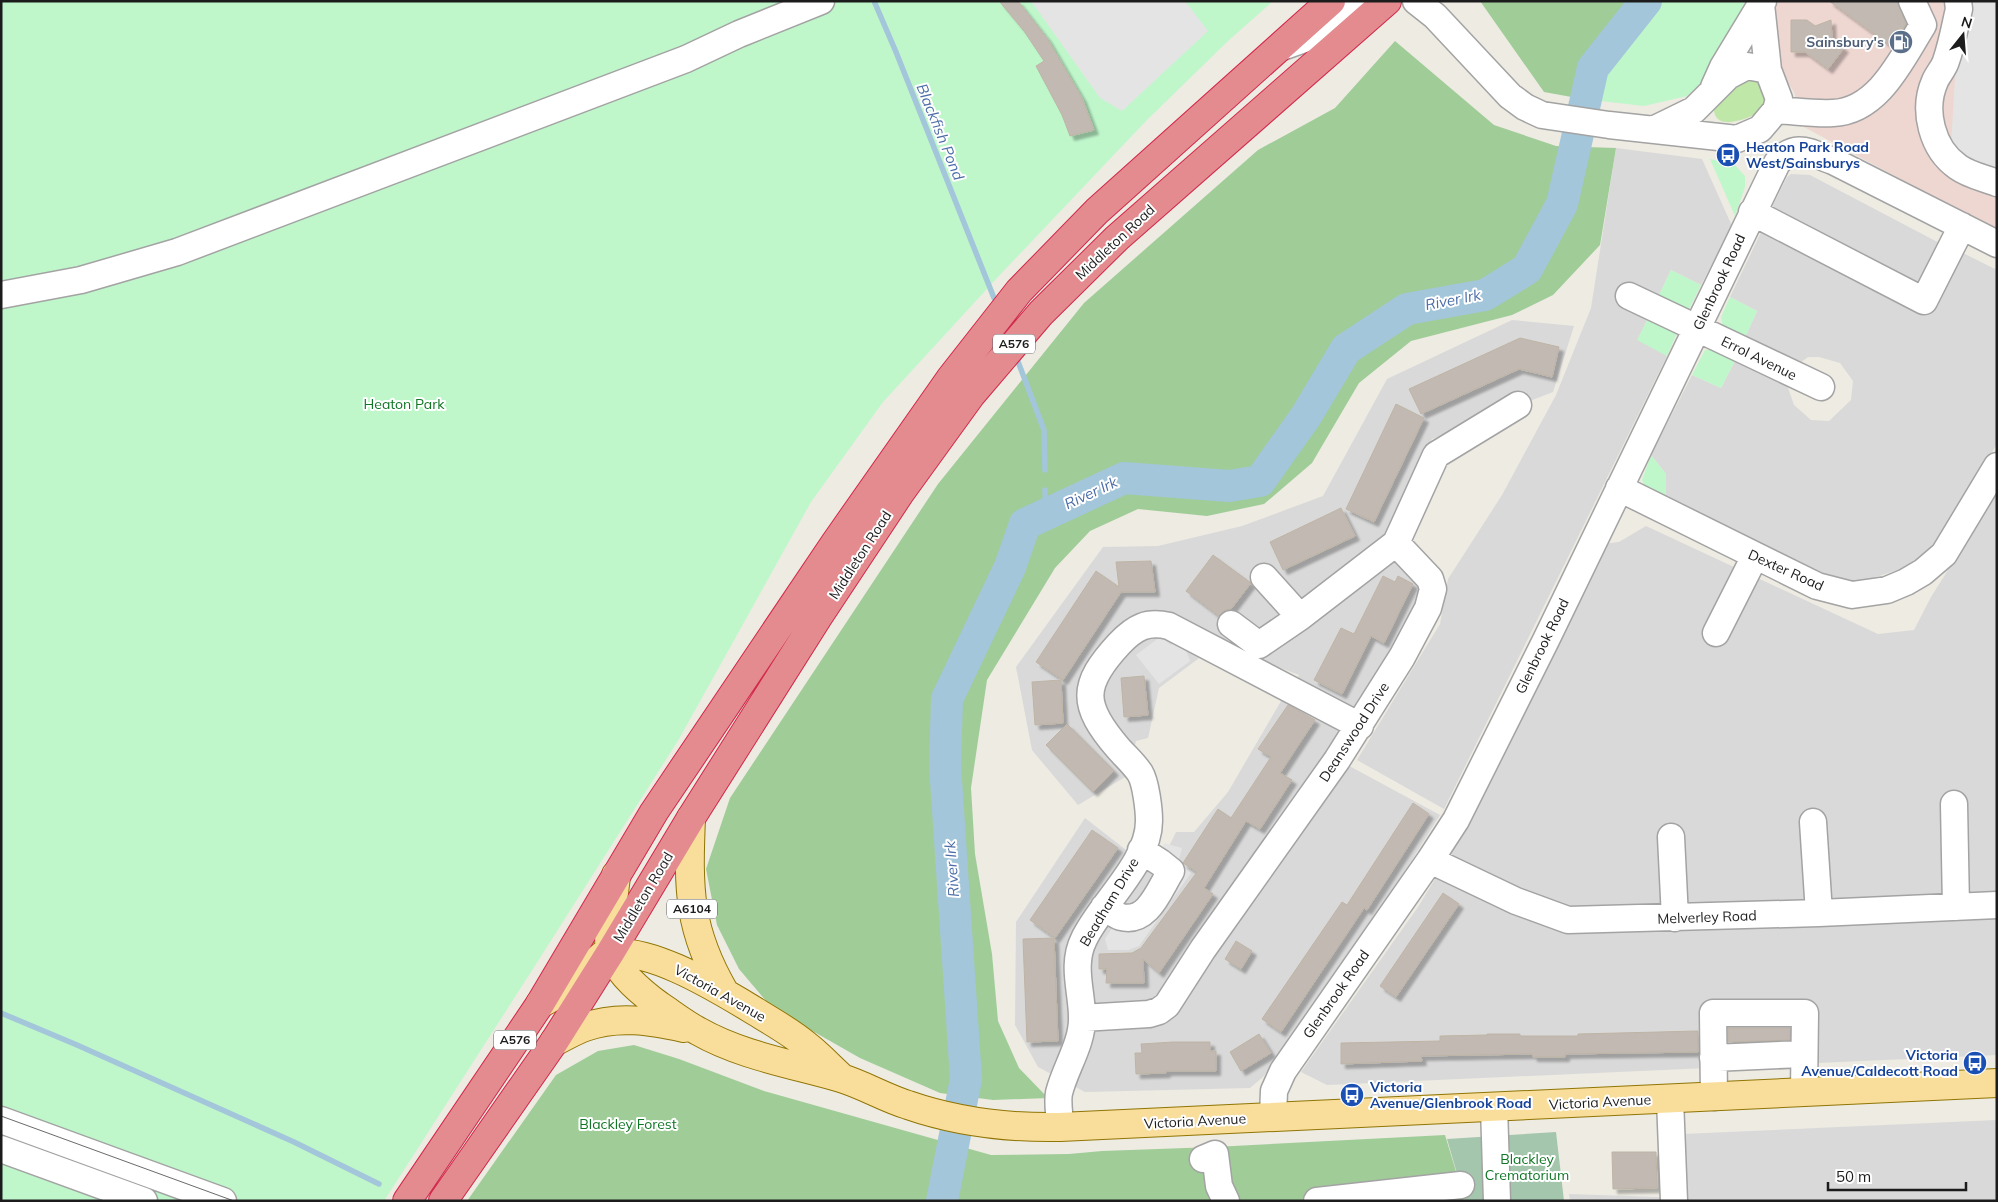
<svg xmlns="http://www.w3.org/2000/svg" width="1998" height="1202" font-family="Mulish,sans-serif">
<defs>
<filter id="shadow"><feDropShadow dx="4.5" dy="4.5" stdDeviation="1" flood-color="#0004"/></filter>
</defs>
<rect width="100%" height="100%" fill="#edebe2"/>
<path fill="#dad9d9" d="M1616,148l86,11 30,67 -31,59 -30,-15 -33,69 29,17 -223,453 -87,-49 83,-136 8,-45 54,-84 54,-100 35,-87z
M1791,174l19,1 135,71 -30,43 -146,-76 18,-36z
M1764,226l160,83 31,-60 42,21v174l-54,89 -15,21 -15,11 -53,17 -21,1 -173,-82v-27l-15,-19 41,-80 29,13 16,-31 49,25 8,23 17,15 18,1 22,-21 2,-19 -13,-18 -21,-6h-11l-12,9 -52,-26 13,-29 -27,-14z
M1512,320l62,6 -21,66 -121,47 -45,98 39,51 -31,65 -66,102 111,60 -72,115 -105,147 -13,11 -165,4 -47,-25 -23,-42 1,-103 69,-104 45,35 29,14 17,-35h18l34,-40 53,-91 18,-26 -81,-31 -59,44 -11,50 -12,3 -6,26 2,6 -54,32 -46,-55 -16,-83 87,-120 55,-1 84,-20 81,-30 64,-117z
M1997,492v563l-670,30 -26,-13 117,-165 42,-69 142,-294 17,-2 27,-16 232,108 36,-4 17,-33z
M1997,1120v81h-427l-1,-7 119,4 -5,-64z"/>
<path fill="#eed6d1" d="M1746,1h251v230l-193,-104 -10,-35 -37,-58 -29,5z"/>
<path fill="#bfe7a8" d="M1747,80l10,1 10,14 -5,16c-19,10 -55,24 -47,-13z"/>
<path fill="#a0cc98" d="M1480,1h156l-42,55 -17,42 -33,-6z
M1395,41l99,84 62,21 60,2 -16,97 -47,50 -41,20 -101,26 -52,42 -47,80 -48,41 -57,12 -69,-7 -48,22 -35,37 -68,112 -16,108 4,66 17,100 6,67 21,47 29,30 -55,2 -53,-7 -80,-35 -88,-50 -33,-39 -22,-44 -11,-56 24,-71 208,-314 146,-181 174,-153 77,-42z
M634,1045l45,14 85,32 227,64 78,-1 33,-3 112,-4 231,-12 20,66h-998l89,-126 42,-24z"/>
<path fill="#a4c6ad" d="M1556,1132l8,69h-99l-18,-62z"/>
<path fill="#bff7cb" d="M1,1h1272l-45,40 -82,80 -149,157 -114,124 -72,100 -132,237 -141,222 -154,240h-383z
M1663,1h83l-18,38 -26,44 -15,13 -43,10 -43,-5 6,-29z
M1710,159l24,5 11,12v11l-10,29z
M1671,270l30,15 -15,30 -30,-14z
M1730,297l27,14 -13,29 -21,-13 -2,-10z
M1651,313l26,20 -10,23 -30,-16z
M1719,349l18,8 -16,31 -29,-13 13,-25z
M1651,455l15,19v27l-18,-8 -6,-13z"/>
<path fill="#e4e4e4" d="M1031,1h154l23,30 -86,80 -22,-13z
M1971,1h26v178l-46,-34 5,-84z
M1160,637l11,8 6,-5 8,8 5,13 -31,23 -23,-29z
M1164,843l18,5 -4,15 13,10 -52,73 -11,4h-20l-3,-11 21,-32 7,1 23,-34 5,-11z"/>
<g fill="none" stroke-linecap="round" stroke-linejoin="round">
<path stroke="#a3c6da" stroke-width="5.5" d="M874,1l22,51 98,246
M1017,359l27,71 1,40
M1045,490l1,24
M1,1013l76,32 217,97 85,42"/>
<path stroke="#a3c6da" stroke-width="32" d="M942,1201l24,-122 -21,-314 2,-66 63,-132 15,-43 99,-46 105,8 31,-5 46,-65 40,-67 61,-40 78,-14 42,-26 35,-65 31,-136 53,-67"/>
</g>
<path fill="#c2bab2" stroke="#beb4a5" filter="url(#shadow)" d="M999,1h19l29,37 35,60 12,32 -24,6 -8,-21 -26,-49 8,-5 -20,-30z
M1829,1h68l9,23 -14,23z
M1791,20h16l8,6 16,-6 1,19 12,9 -16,21 -23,-17h-14z
M1520,338l39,9 -7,30 -33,-8 -98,45 -12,-25z
M1396,404l28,14 -50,104 -28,-13z
M1341,508l14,28 -72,34 -13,-28z
M1213,555l38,28 -20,26 -6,1 -6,6 -33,-25z
M1151,561l4,31h-34l-58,88 -27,-18 60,-91 23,16 -3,-25z
M1383,576l12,6 3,-6 15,8 -29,59 -13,-7 -29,58 -28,-14 27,-52 13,6z
M1144,676l4,39 -24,2 -3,-39z
M1061,680l2,43 -28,2 -3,-43z
M1288,705l27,15 -35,53 12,7 -32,49 -14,-8 -42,67 9,6 -54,79 -16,-14 1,24h-38l1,-14h-8v-15l33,-1 9,-5 56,-76 -14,-9 35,-54 13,9 40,-61 -13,-8z
M1067,724l47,47 -21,21 -47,-47z
M1413,803l16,11 -62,96 -3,-2 -83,124 -19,-13 80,-117 5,3z
M1092,830l26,18 -63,90 -25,-18z
M1443,893l16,11 -63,93 -16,-11z
M1054,938l4,103 -31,1 -4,-103z
M1236,941l16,10 -11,18 -16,-10z
M1728,1028h62v12l-62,2z
M1698,1031v21l-133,2v3h-32l-1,-3 -111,2 1,5 -81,3v-21l99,-2v-5l47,-1v-1h33v2h58v-2z
M1259,1034l12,19 -30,18 -11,-19z
M1173,1042h37v9h6v20h-50v2l-30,1 -1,-21h7l-1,-9z
M1612,1152h44l1,36 -44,1z"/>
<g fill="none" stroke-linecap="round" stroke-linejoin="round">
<g stroke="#a3a3a3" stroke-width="29">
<path id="minor" d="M1416,1l19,15 75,80 15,11 17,8 67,10 128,14 23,-10 16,-19 3,-11 -11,-29 -21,-4 -19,10 -34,34 -39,19
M1958,1l1,8c-4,17 -7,35 -13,52 -2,7 -8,13 -11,20 -13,29 -3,68 23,86 11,8 26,11 39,16
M1761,4l7,66
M1279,48l42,-15 34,-25 12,-7
M1714,87l9,-20 40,-66
M1776,110c19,1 38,4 57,3 46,-2 69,-55 90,-88l-11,-24
M1752,212l172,89 38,-75
M1,295l80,-15 96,-28 509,-193 53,-25 82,-33
M1629,296l192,91
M1619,488l198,98 35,9 35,-5 19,-8 17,-10 21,-18 53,-88
M1264,577l36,40 96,-74
M1231,624l28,21 41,-28
M1716,633l39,-77
M1954,804l2,103
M1813,822l6,91
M1671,837l4,81
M1430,860l86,41 52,19 251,-7 178,-8
M1104,907c5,3 11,8 17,10 27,7 38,-27 50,-46l-10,-8 -20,-13
M1082,1018l67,-4 10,-3 8,-6 36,-56 134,-189 65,-103 26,-49 5,-19 -3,-10 -34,-36 40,-88 82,-50
M1713,1058l90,-4
M1714,1097l-1,-84h92l-1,79
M1670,1099l4,102
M1494,1107l3,94
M1273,1117l1,-26 9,-20 147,-211 26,-40 90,-180 231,-477c19,-22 33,-10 56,-2l164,83
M1,1120l222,81
M1060,1127c0,-11 -3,-24 -1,-34 6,-25 24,-50 23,-76 0,-26 -11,-52 2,-78 17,-36 65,-76 65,-118 0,-11 -3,-38 -9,-48 -6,-9 -15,-17 -22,-25 -37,-43 -37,-63 1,-104 16,-17 28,-23 50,-18l191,100
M1,1149l143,52
M1203,1159l12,-5 4,32 7,15
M1317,1201l144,-16"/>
</g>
<g stroke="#907504" stroke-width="30">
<path id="major" d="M691,818c-3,71 -3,112 34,175
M616,875c-1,18 -11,66 -5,79 10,22 31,39 49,52 12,8 25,18 38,25 44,25 95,33 143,47 23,7 44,20 67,27 49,17 100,23 152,22l937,-44
M540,1004l21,-12 42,-37c42,-13 120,37 155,58 16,10 34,20 48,32 12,9 23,21 34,31
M554,1042c10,-5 20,-11 31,-15 33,-12 66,-6 99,1"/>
</g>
<g stroke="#d2284b" stroke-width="30">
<path id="highway" d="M407,1201l133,-197 114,-192 181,-269 115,-164 69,-88 78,-80 234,-210
M443,1201l111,-159 56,-89 81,-135 127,-201 82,-124 71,-98 70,-82 76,-75 270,-237"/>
</g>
<use href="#minor" stroke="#fff" stroke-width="26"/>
<use href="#major" stroke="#f9dd9b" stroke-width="28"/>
<use href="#highway" stroke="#e38b8f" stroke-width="28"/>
<path stroke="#6a6a6a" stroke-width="1" d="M1,1116l233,85"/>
</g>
<defs>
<g id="fuel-disc" transform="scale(1.25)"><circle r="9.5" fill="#5c6f8a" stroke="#fff"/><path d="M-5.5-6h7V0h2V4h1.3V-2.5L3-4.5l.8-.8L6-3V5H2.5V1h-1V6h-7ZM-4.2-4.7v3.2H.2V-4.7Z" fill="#fff"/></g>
<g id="bus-disc" transform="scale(1.25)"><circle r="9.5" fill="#1a4fb4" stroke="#fff"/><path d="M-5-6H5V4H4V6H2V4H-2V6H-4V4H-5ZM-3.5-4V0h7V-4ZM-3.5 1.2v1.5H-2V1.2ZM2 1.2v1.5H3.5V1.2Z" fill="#fff"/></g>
</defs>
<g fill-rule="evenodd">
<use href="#fuel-disc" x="1901" y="42"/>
<use href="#bus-disc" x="1728" y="155"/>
<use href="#bus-disc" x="1975" y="1063"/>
<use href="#bus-disc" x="1352" y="1095"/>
</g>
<g text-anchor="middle" stroke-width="4" stroke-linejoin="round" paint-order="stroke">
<g fill="#fff" stroke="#606060" stroke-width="1">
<rect x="993" y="334.5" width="42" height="19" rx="4"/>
<rect x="667" y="899.5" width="50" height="19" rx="4"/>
<rect x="494" y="1030.5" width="42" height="19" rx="4"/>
</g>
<g font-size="12" font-weight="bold" fill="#1c1c1c">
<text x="1014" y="348">A576</text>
<text x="692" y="913">A6104</text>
<text x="515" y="1044">A576</text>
</g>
<g font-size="14" font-weight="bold" fill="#4e5e75" stroke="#fff" text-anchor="end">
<text x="1884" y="47">Sainsbury's</text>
</g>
<g font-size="14" font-weight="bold" fill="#164399" stroke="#fff" text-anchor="start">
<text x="1746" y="152">Heaton Park Road<tspan x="1746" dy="16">West/Sainsburys</tspan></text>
<text x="1958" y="1060" text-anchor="end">Victoria<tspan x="1958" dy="16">Avenue/Caldecott Road</tspan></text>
<text x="1370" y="1092">Victoria<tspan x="1370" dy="16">Avenue/Glenbrook Road</tspan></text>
</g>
<g font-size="14" fill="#1c1c1c" stroke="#fff">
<text transform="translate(1115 242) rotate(-43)" y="5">Middleton Road</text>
<text transform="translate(1719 282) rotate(-65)" y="5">Glenbrook Road</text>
<text transform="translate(1759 358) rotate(26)" y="5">Errol Avenue</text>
<text transform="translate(860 555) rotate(-57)" y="5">Middleton Road</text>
<text transform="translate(1786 570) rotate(24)" y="5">Dexter Road</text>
<text transform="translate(1542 646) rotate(-64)" y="5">Glenbrook Road</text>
<text transform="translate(1354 732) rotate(-57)" y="5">Deanswood Drive</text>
<text transform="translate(643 897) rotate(-59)" y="5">Middleton Road</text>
<text transform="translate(1109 902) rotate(-59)" y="5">Beadham Drive</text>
<text transform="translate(1707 917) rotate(-2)" y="5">Melverley Road</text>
<text transform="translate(720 993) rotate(29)" y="5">Victoria Avenue</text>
<text transform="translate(1336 994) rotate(-55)" y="5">Glenbrook Road</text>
<text transform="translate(1600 1102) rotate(-3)" y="5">Victoria Avenue</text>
<text transform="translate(1195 1121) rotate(-3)" y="5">Victoria Avenue</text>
</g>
<g font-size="14" fill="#0e7625" stroke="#fff">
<text x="404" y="409">Heaton Park</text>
<text x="628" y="1129">Blackley Forest</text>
<text x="1527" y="1164">Blackley<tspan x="1527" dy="16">Crematorium</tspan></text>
</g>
<g font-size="15" font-style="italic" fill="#4c6da8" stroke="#fff">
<text transform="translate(940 132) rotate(68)" y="5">Blackfish Pond</text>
<text transform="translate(1453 300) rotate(-11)" y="5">River Irk</text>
<text transform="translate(1091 493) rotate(-25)" y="5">River Irk</text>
<text transform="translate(952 869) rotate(-94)" y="5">River Irk</text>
</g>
</g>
<rect width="1998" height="1202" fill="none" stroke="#1c1c1c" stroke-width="5"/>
<g transform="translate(1963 35) rotate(17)" stroke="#ffffff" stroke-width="4" paint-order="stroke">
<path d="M0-4L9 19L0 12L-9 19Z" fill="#1c1c1c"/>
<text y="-8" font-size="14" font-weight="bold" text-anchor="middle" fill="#1c1c1c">N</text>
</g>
<path d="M1828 1182v8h138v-8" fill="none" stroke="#1c1c1c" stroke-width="2.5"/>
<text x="1836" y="1182" font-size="15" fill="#1c1c1c" stroke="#ffffff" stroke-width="4" paint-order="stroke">50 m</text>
</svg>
